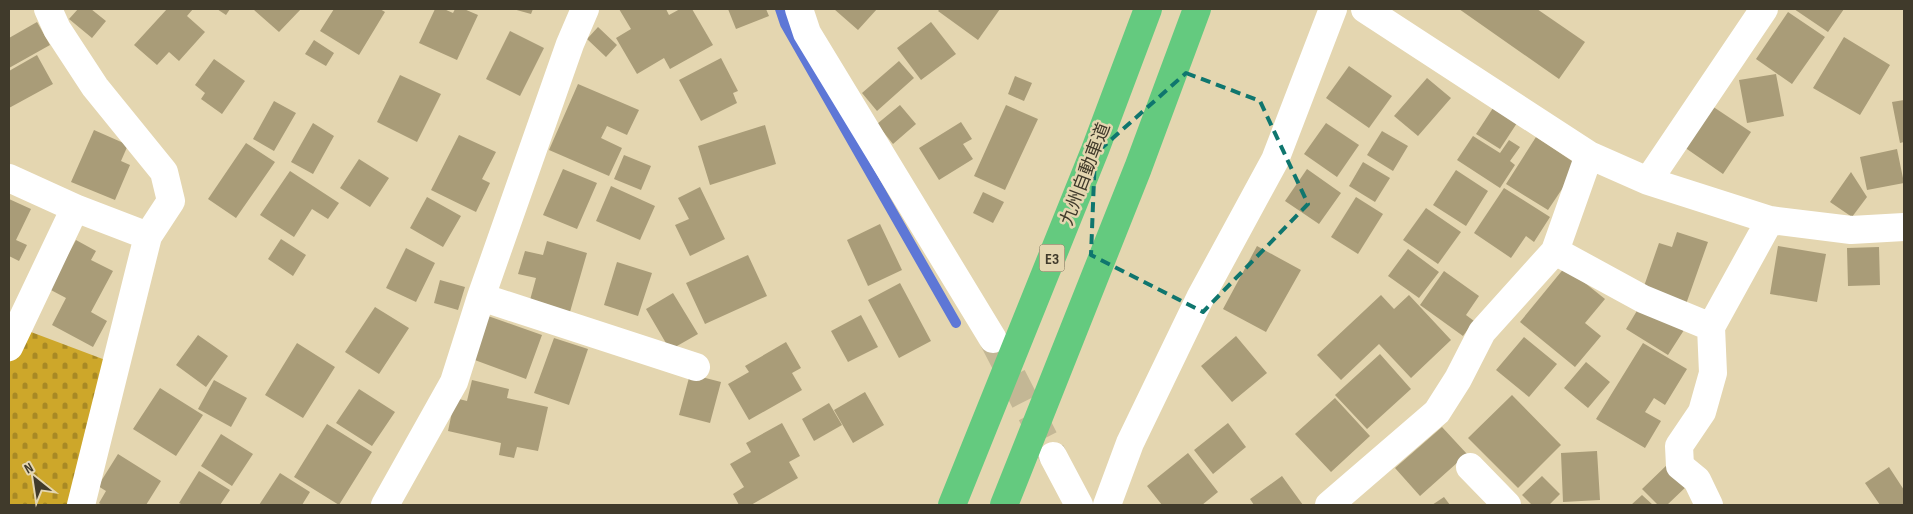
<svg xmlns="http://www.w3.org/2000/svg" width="1913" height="514" font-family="'Sofia Sans Condensed','Noto Sans JP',sans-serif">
<defs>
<pattern id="cemetery-stones" width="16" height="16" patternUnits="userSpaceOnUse" patternTransform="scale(1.25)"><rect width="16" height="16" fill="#cda72a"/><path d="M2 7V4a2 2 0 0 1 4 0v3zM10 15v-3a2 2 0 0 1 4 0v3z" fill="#a88924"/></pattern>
</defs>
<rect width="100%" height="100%" fill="#e4d6b0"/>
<path fill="url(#cemetery-stones)" d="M23,329l85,32 -33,144h-66v-140z"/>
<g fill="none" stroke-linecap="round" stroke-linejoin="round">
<path stroke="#5e77d6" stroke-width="10" d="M780,9l5,15 171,299"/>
</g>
<path fill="#a99c78" d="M78,9h13l15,12 -14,17 -23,-19z
M167,9h26l-6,7 18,16 -26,29 -10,-9 -12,13 -23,-20z
M217,9h13l-4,6z
M253,9h48l-22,23z
M334,9h46l5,3 -26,43 -39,-24z
M435,9h9l9,4 2,-4h9l14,6 -21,45 -38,-17z
M513,9h20l-2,5z
M619,9h47l3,6 11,-6h12l21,36 -43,24 -6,-11 -27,16 -21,-36 15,-9z
M728,9h38l3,7 -33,13z
M834,9h43l-19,21z
M940,9h60l-22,31 -40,-29z
M1459,9h78l48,33 -26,37z
M1794,9h50l-16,23z
M1788,12l37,25 -33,47 -36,-25z
M37,22l13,23 -41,23v-30z
M931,22l25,32 -35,26 -24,-32z
M598,27l19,18 -11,12 -19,-18z
M510,31l34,17 -24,48 -34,-17z
M1844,37l46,28 -30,50 -47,-27z
M314,40l20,13 -8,13 -21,-12z
M37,55l16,29 -44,24v-37z
M721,58l17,33 -5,2 4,10 -36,18 -22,-41z
M214,59l31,22 -23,33 -21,-15 4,-6 -10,-8z
M899,61l15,17 -37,33 -15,-18z
M1349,66l43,30 -23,32 -43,-30z
M1776,74l8,42 -37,7 -8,-43z
M400,75l41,19 -24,48 -40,-20z
M1015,76l17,7 -8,18 -16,-7z
M1427,78l24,20 -33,38 -24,-20z
M578,84l61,26 -12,25 -20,-9 -6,12 21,10 -13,28 -60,-26z
M1904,100v42l-4,1 -8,-41z
M274,101l22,12 -22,38 -21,-12z
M900,105l16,19 -23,20 -16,-20z
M1006,105l32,14 -33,71 -31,-14z
M1712,106l39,26 -28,42 -39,-27z
M1493,108l24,15 -17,26 -24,-15z
M961,122l11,17 -9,5 10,15 -34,21 -20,-32z
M313,123l21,13 -21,38 -22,-12z
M1326,123l33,22 -22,32 -33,-23z
M765,125l11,39 -66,21 -12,-39z
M94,130l34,15 -7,16 9,4 -15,35 -44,-18z
M1382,131l26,15 -15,25 -26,-16z
M459,135l37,17 -14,27 8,4 -14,29 -45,-22z
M1473,136l27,17 9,-13 11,7 -10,14 5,4 -15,23 -43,-28z
M1536,137l42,28 -30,45 -42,-26z
M246,143l29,19 -39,56 -28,-19z
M1897,149l7,34 -37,7 -7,-33z
M624,155l27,11 -10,24 -27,-11z
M359,159l30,19 -19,29 -30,-19z
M1363,162l27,16 -15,24 -26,-16z
M563,169l34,14 -20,46 -34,-14z
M1307,169l34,24 -22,31 -34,-23z
M1456,170l32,21 -22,35 -33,-21z
M290,171l49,32 -11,16 -16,-10 -18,28 -34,-22z
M1851,172l16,25 -15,20 -22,-15z
M611,186l44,20 -15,34 -44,-19z
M700,187l25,52 -35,17 -15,-31 14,-6 -11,-21z
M1504,188l46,29 -16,25 -8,-6 -15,22 -37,-25z
M983,192l21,10 -11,21 -20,-10z
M427,197l34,19 -18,31 -33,-19z
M1356,197l27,17 -25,40 -27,-17z
M9,199l22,10 -15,31 11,5 -8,16 -10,-5z
M1426,208l35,24 -23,32 -35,-24z
M880,224l22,46 -34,16 -21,-46z
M1677,232l31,10 -23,65 -43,-15 17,-49 13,4z
M281,239l25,16 -13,21 -25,-17z
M76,240l20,11 -5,9 22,11 -22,41 16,9 -14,26 -41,-22 14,-27 -17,-9z
M547,241l40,12 -17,59 -40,-12 6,-22 -18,-4 7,-23 18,4z
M1257,246l44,24 -35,62 -43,-23z
M1778,246l48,8 -9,48 -47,-8z
M1879,247l1,38 -32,1 -1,-38z
M406,248l29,15 -19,39 -30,-14z
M1408,249l31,23 -20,26 -31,-22z
M748,255l19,41 -62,28 -19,-41z
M617,262l35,11 -14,43 -34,-11z
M1565,267l40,32 -20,24 16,13 -26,31 -55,-45z
M1444,271l35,25 -13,19 8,6 -11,15 -43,-31z
M440,280l25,7 -7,23 -24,-7z
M900,283l31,58 -32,17 -31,-58z
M673,293l25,41 -28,16 -24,-41z
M1381,295l13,14 15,-14 42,45 -40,38 -32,-34 -38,36 -24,-25z
M1641,304l43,26 -16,25 -42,-26z
M375,307l34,21 -30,46 -34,-22z
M861,315l17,32 -30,15 -17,-31z
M488,316l54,19 -16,44 -54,-20z
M198,335l30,21 -22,31 -30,-22z
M1236,336l31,37 -35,29 -31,-36z
M1524,337l33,27 -28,33 -33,-27z
M554,338l34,11 -19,56 -35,-12z
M786,342l15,26 -9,5 10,17 -53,30 -21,-36 21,-12 -4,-6z
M297,343l38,24 -32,51 -38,-23z
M1643,343l44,26 -22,36 -11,-7 -9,14 16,9 -16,27 -49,-29z
M1380,354l31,35 -44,40 -32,-34z
M1586,362l24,20 -22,26 -24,-20z
M690,374l31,8 -11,41 -31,-8z
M214,380l33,18 -16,29 -33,-18z
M472,380l37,9 -2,9 41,9 -10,44 -21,-4 -3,11 -15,-3 2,-12 -53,-12 7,-33 12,3z
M160,388l43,27 -27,41 -43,-27z
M359,389l36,23 -23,34 -36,-23z
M865,392l19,33 -31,18 -19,-33z
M1512,395l49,50 -43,43 -50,-50z
M1335,398l35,38 -39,36 -36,-38z
M829,403l13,22 -28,16 -12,-22z
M782,423l18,33 -11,6 9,16 -47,27h-12l-6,-11 11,-7 -14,-23 21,-12 -5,-9z
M1228,423l18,24 -33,27 -19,-24z
M327,424l45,28 -33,53 -45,-28z
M1442,427l25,27 -47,42 -25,-28z
M221,434l32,20 -21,32 -31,-20z
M1597,451l3,49 -37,2 -2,-49z
M1188,453l30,39 -16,13h-40l-15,-19z
M118,454l43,27 -15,24h-44l-3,-2 7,-12 -8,-5z
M1669,463l20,21 -22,21h-9l-16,-16z
M1889,467l15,23 -1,15h-23l-15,-22z
M199,471l31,19 -10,15h-37l-4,-2z
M280,473l30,19 -8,13h-43z
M1282,476l21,29h-49l-4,-6z
M1542,476l18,18 -11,11h-17l-10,-10z
M1642,495l11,10h-22z
M1444,497l6,8h-18z"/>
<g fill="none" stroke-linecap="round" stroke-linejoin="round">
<path stroke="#c3b795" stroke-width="28" stroke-dasharray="28 14" stroke-linecap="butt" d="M993,339l60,117"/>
<path stroke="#fff" stroke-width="28" d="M48,9l9,20 38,58 69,85 7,29 -23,35 -67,269
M799,9l8,24 186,306
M1365,9l224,146 59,26 122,39 81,10 53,-3
M9,178l66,30 73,28
M1648,181l116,-172
M1555,251l88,48 68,28 59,-107
M481,297l215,70
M9,347l66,-139
M1053,456l26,49
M1470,467l37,38
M385,505l69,-123 27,-85 89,-253 15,-35
M1107,505l23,-62 70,-145 75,-138 58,-151
M1329,505l108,-93 21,-33 24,-47 73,-81 34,-96
M1709,505l-12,-25 -17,-14 -1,-20 23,-34 11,-39 -2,-46"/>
<path stroke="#64ca7f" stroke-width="28" d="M952,505l143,-355 53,-141
M1004,505l134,-337 59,-159"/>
</g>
<path fill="none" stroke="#0f766e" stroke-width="4" stroke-dasharray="10 6" stroke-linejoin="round" d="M1186,73l74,28 48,103 -105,108 -112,-57 4,-101z"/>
<g text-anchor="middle" stroke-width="5" stroke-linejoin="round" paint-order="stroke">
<rect fill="#e4d6b0" stroke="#716953" stroke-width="1" x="1039.5" y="244.5" width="25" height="27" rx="4"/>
<g font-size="16" font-weight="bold" fill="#403a2b">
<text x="1052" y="264">E3</text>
</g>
<g font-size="18" fill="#403a2b" stroke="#e4d6b0">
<text transform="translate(1085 174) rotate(-69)" y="6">九州自動車道</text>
</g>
</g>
<rect width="1913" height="514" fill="none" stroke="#403a2b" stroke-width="20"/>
<g transform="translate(35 479) rotate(330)" stroke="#e4d6b0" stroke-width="4" paint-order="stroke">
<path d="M0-4L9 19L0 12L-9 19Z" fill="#403a2b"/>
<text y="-8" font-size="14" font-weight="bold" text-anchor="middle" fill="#403a2b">N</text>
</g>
</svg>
